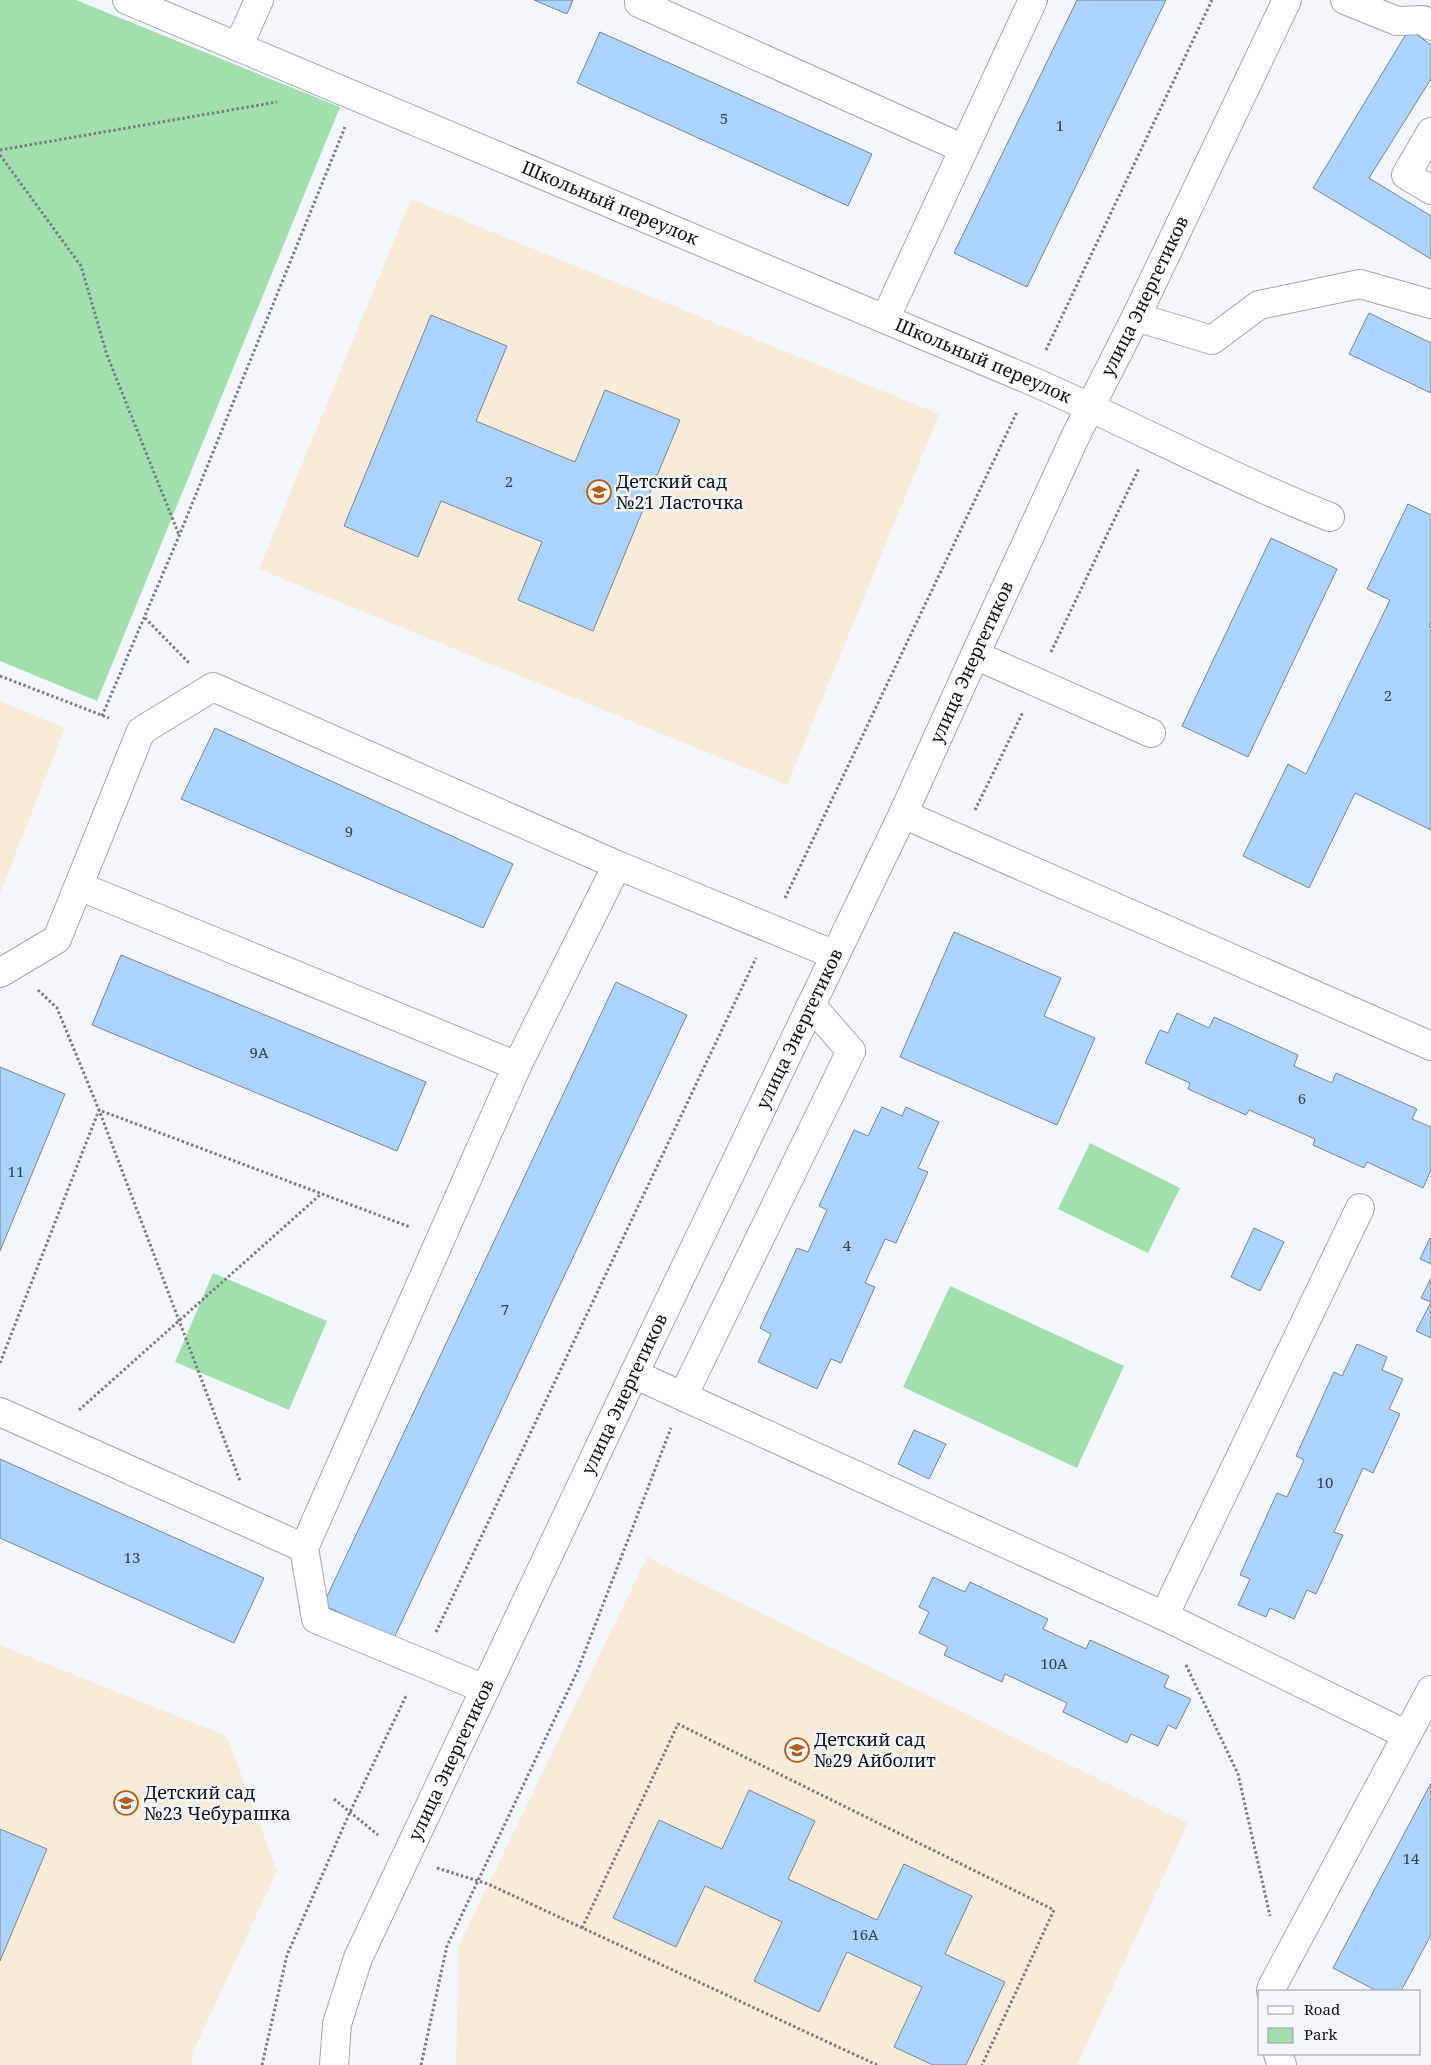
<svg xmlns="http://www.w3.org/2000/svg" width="1431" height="2065" font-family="'Noto Serif',serif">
<rect width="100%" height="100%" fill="#f3f7fb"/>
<path fill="#f8ebd7" d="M411,199l528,215 -152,371 -528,-216z
M0,701l65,27 -65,165z
M647,1557l541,266 -111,242h-621l3,-120z
M0,1645l227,91 50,135 -84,181 -1,13h-192z"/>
<path fill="#a1e0ad" d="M0,0h76l264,107 -243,594 -97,-40z
M1090,1143l90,45 -32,65 -90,-44z
M213,1273l114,48 -38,89 -114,-48z
M950,1286l174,80 -47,102 -174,-81z"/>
<path fill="#aad3ff" stroke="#808387" d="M534,0h39l-6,14z
M1077,0h89l-139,287 -73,-34z
M1409,29l22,16v34l-62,99 62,38v43l-118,-71z
M600,32l272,122 -24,52 -271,-123z
M1369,313l62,30v50l-82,-39z
M431,315l76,31 -31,75 99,41 30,-72 75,30 -87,211 -75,-31 24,-58 -101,-41 -23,56 -74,-31z
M1408,504l23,11v107l-2,4 2,1v203l-76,-37 -46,95 -66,-32 45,-92 18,10 84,-174 -23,-11z
M1271,538l66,31 -89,188 -66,-31z
M215,728l298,136 -30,64 -302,-129z
M954,932l107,46 -17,38 51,22 -38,87 -157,-68z
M121,955l305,127 -29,69 -305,-126z
M616,982l71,33 -293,623 -71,-33z
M1177,1013l32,15 5,-11 84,38 -4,11 38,17 4,-10 81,36 -5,10 19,8v43l-8,18 -56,-26 -3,6 -51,-23 2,-6 -66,-29 -3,5 -58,-26 2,-6 -45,-20 15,-33 8,3z
M0,1067l65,27 -65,157z
M882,1107l20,9 4,-9 33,15 -21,46 10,4 -32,71 -11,-4 -20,44 10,4 -34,76 -10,-4 -14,30 -59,-27 13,-28 -11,-6 37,-80 11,4 19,-42 -8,-4 35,-76 14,6z
M1254,1228l30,14 -24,49 -29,-14z
M1430,1238l1,1v25l-11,-5z
M1431,1278v60l-15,-7 15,-29 -10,-4z
M1357,1344l30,13 -5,13 21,9 -14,30 11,5 -27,59 -10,-5 -29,64 9,3 -27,59 -9,-4 -13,29 -24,-11 -4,9 -28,-12 12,-26 -10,-4 37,-82 10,4 17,-37 -8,-4 38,-84 8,4z
M914,1430l32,14 -17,35 -31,-15z
M0,1459l264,119 -30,65 -234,-105z
M933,1577l32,15 5,-10 78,37 -5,10 43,20 4,-9 79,36 -5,11 27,12 -15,30 -8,-4 -10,21 -27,-12 -4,9 -64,-31 4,-9 -62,-29 -3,8 -58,-27 4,-8 -29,-14 10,-21 -10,-5z
M1431,1783v152l-30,56h-24l-44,-23z
M749,1790l66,31 -27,58 89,41 27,-56 68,32 -27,58 60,28 -39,83h-33l-39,-18 28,-60 -75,-35 -28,60 -65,-31 28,-59 -77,-36 -29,61 -63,-29 46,-98 63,29z
M0,1829l47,20 -47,112z"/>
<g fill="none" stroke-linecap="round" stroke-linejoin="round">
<g stroke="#a2a6aa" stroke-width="30">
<g id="minor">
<path id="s1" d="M127,0l905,381c100,44 197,96 298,136"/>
<path d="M1345,0l52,21 26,-1 8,6"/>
<path d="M639,3l325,146"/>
<path d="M238,47l21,-47"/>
<path d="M1431,132l-25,43 25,15"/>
<path d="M1136,317l76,23 47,-35 101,-21 71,20"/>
<path d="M885,319l148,-319"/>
<path d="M975,655l176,78"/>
<path d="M903,814l528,232"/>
<path d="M79,886l438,180"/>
<path d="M0,973l57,-34 84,-208 72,-44 404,178 218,90"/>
<path d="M634,1374l530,242 243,119 -135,252 -1,4"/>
<path d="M683,1396l168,-345 -40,-46"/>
<path d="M0,1412l304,136 213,-482 100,-201"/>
<path d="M304,1548l12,71 169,70"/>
<path d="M1164,1616l196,-408"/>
<path d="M1407,1735l24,-45"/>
<path d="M1278,2054l4,11"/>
<path id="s2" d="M334,2065l3,-41 21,-66 276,-584 269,-560 72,-159 102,-222 59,-116 151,-317"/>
</g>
</g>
<path stroke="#7a7d80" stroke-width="3" stroke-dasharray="2.5 2.5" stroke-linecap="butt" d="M0,150l277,-48
M0,155l81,111 26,89 72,180
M1046,350l166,-350
M145,618l44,45
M1051,652l88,-184
M0,676l109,42
M102,716l77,-180 166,-409
M975,810l48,-98
M785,898l232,-486
M38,990l19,18 42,102 141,371
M0,1363l99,-253 311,117
M79,1410l242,-216
M436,1632l320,-674
M1186,1665l52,109 32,142
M334,1799l44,36
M437,1868l51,16 389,181
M582,1928l96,-204 376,186 -72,155
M262,2065l25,-110 63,-143 57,-118
M421,2065l26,-119 130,-274 94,-244"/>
<use href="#minor" stroke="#fff" stroke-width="28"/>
</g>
<defs>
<g id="school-ring" transform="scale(1.25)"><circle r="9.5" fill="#f3f7fb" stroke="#b95b0b" stroke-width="1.5"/><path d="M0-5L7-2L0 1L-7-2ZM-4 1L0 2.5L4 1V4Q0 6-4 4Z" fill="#b95b0b"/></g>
</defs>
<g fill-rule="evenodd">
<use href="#school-ring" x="599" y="492"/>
<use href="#school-ring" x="797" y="1750"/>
<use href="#school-ring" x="126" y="1803"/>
</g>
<g text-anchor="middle" stroke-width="5" stroke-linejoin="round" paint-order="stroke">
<g font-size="15" fill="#36424e">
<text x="724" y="124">5</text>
<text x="1060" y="131">1</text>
<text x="509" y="487">2</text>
<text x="1388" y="701">2</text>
<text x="349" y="837">9</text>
<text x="259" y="1058">9А</text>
<text x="1302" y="1104">6</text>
<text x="16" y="1177">11</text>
<text x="847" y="1251">4</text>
<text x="505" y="1315">7</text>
<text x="1325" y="1488">10</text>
<text x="132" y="1563">13</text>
<text x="1054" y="1669">10А</text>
<text x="1411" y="1864">14</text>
<text x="865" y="1940">16А</text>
</g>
<g font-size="18" fill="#101113" stroke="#f3f7fb">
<text dy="6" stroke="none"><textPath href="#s1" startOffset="524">Школьный переулок</textPath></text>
<text dy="6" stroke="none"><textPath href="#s2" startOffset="1949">улица Энергетиков</textPath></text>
<text dy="6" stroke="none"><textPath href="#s1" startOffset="929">Школьный переулок</textPath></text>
<text dy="6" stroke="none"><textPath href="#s2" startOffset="1544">улица Энергетиков</textPath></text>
<text dy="6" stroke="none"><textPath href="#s2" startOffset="1139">улица Энергетиков</textPath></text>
<text dy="6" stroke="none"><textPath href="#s2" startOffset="734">улица Энергетиков</textPath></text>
<text dy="6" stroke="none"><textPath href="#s2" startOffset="329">улица Энергетиков</textPath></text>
</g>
<g font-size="18" fill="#101113" stroke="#f3f7fb" text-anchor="start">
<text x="616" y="488">Детский сад<tspan x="616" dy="21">№21 Ласточка</tspan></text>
<text x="814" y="1746">Детский сад<tspan x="814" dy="21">№29 Айболит</tspan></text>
<text x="144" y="1799">Детский сад<tspan x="144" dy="21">№23 Чебурашка</tspan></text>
</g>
</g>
<rect x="1258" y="1990" width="162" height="65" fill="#f3f7fb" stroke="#989b9e"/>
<rect x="1268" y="2006" width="25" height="8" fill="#ffffff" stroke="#989b9e"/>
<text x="1304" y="2015" font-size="15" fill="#101113">Road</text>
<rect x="1268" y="2028" width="25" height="15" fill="#a1e0ad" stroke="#989b9e"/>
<text x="1304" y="2040" font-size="15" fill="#101113">Park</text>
</svg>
